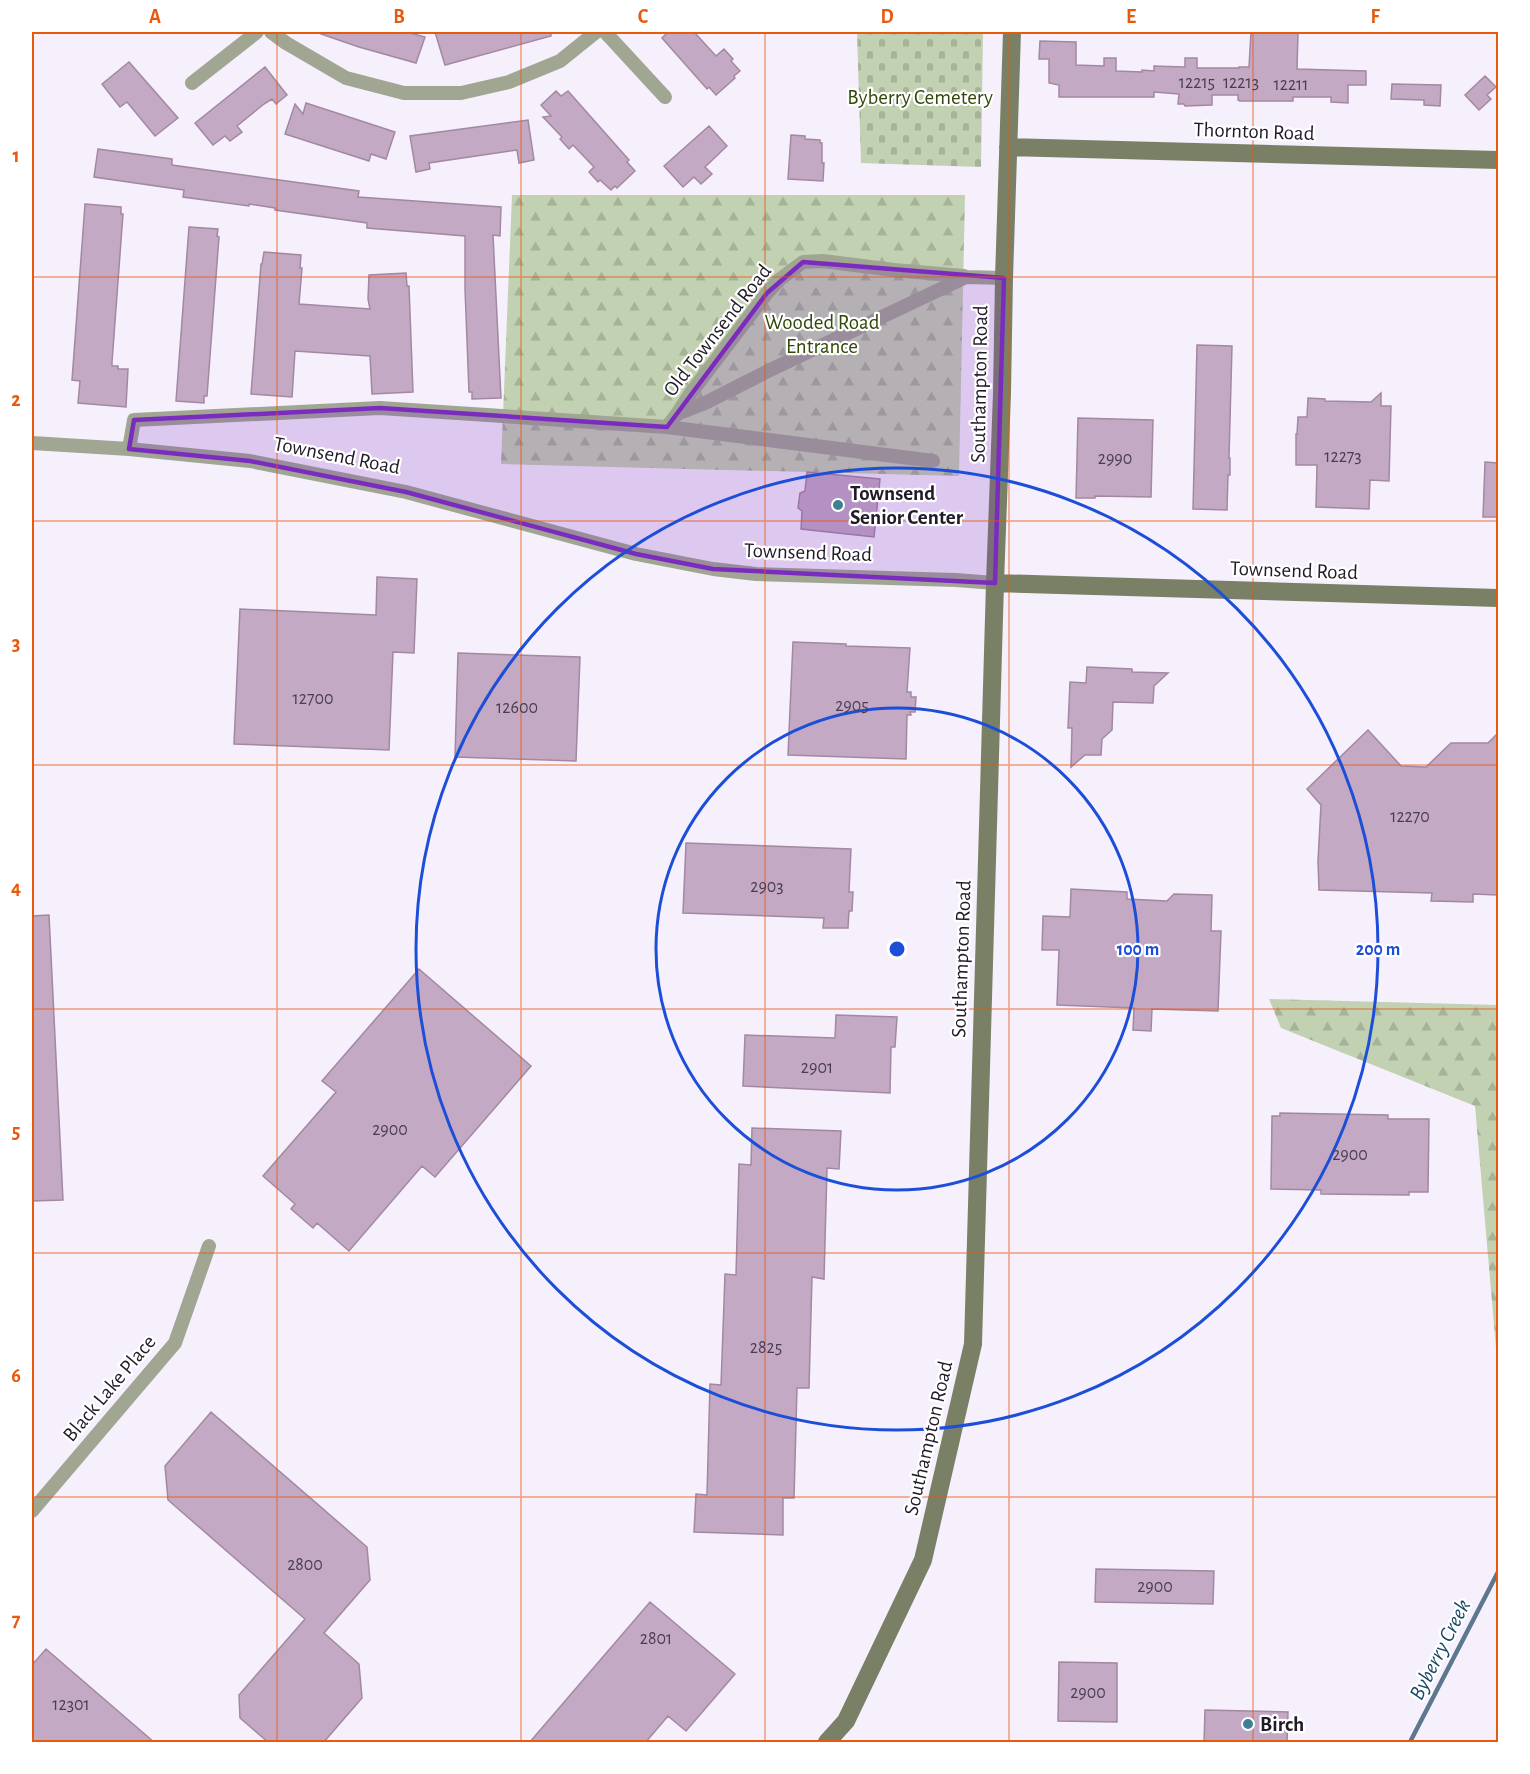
<svg xmlns="http://www.w3.org/2000/svg" width="1530" height="1774" font-family="'Alegreya Sans',sans-serif">
<defs>
<pattern id="forest-firs" width="22" height="20" patternUnits="userSpaceOnUse" patternTransform="scale(1.5)"><rect width="22" height="20" fill="#c2d1b1"/><path d="M5 1l3.5 6h-7zM16 11l3.5 6h-7z" fill="#a6b398"/></pattern>
<pattern id="cemetery-stones" width="16" height="16" patternUnits="userSpaceOnUse" patternTransform="scale(1.5)"><rect width="16" height="16" fill="#c2d1b1"/><path d="M2 7V4a2 2 0 0 1 4 0v3zM10 15v-3a2 2 0 0 1 4 0v3z" fill="#a6b398"/></pattern>
</defs>
<rect width="100%" height="100%" fill="#f6f0fd"/>
<path fill="url(#forest-firs)" d="M512,195h453l-6,281 -458,-12z
M1269,999l229,6v366l-23,-265 -194,-78z"/>
<path fill="url(#cemetery-stones)" d="M857,32h126l-2,135 -120,-4z"/>
<g fill="none" stroke-linecap="round" stroke-linejoin="round">
<path stroke="#5d778f" stroke-width="4.5" d="M1410,1742l88,-170"/>
</g>
<path fill="#c3a9c4" stroke="#a288a2" stroke-width="1.5" d="M321,32h85l19,5 -9,26 -57,-16 -38,-13z
M435,32h116v4l-106,29z
M668,32h26l22,24 8,-7 9,10 -2,2 9,10 -6,5 1,2 -19,17 -7,-8 -2,2 -45,-51z
M1251,32h35v1h12l-1,36 69,2v14h-18v18l-17,-1v-5h-38v4h-53l-2,-1v-5h-26v10l-27,1 -1,-2h-6l1,-10 -25,-2v5h-95v-12l-10,-2v-24h-10l1,-18 36,1v23l28,1v-8h12v13l26,1v-2l12,1v-5l31,1v-9h12v10h42v-1h10z
M129,62l49,56 -23,18 -28,-34 -7,5 -18,-23z
M265,67l22,28 -11,9 -4,-5 -8,5 -27,22 5,6 -12,9 -5,-5 -12,9 -18,-22z
M1485,76l11,11 -9,8 4,4 -12,11 -14,-15z
M1392,84l49,1 -1,21 -16,-1v-5l-33,-1z
M556,91l5,5 7,-5 61,69 -2,2 8,9 -18,17 -2,-2 -4,4 -11,-10 -2,2 -9,-10 5,-5 -21,-22 -4,4 -9,-10 2,-2 -19,-20 8,-1 -10,-11z
M306,103l89,29 -9,27 -15,-5 -2,7 -84,-27 10,-30 8,10z
M528,120l6,40 -15,3 -2,-13 -88,13 1,6 -14,3 -6,-36z
M709,126l18,20 -22,21 7,7 -11,10 -7,-7 -11,10 -19,-21z
M791,135l14,1v3l15,1v3h2v20h2l-1,18 -35,-2z
M98,149l74,10v6l187,26 -1,6 143,10 -1,29 -7,-1 8,163 -29,1v-7h-3l-4,-103v-53l-98,-8v-5l-92,-13v-2l-26,-4v2l-66,-9 1,-7 -90,-13z
M85,204l36,3v7h2l-11,148v4h6v3h10l-2,38 -48,-4 2,-22 -8,-1z
M189,227l29,2 -1,7 2,1 -12,159h-3v7l-28,-2z
M264,252l37,3 -1,13h2l-3,36 71,5 -2,-10 1,-24 37,-2 1,13h2l4,106 -41,2 -2,-38 -75,-5 -3,46 -41,-3 10,-130h1z
M1197,345l35,1 -3,112h1v17h-2l-1,35 -34,-1z
M1381,393v13h10l-2,75 -19,-1 -1,29 -53,-2 1,-42h-21v-31h1l1,-17h9l1,-19 17,1v2l46,1z
M1078,418l75,2 -2,77 -56,-1v2h-19z
M1485,462l13,1v54h-15z
M807,472l73,7 -6,58 -73,-8 1,-18 -4,-3 2,-15 5,-2z
M377,577l40,2 -3,74 -21,-1 -4,98 -155,-6 6,-135 136,6z
M793,642l53,2v2l64,2 -3,44h4v5h5l-1,15h-5l1,3h-4l-1,44 -118,-4z
M458,653l122,4 -4,104 -121,-4z
M1087,667l45,2v3l36,1 -14,13 -1,17 -40,-1 -1,28 -10,9 -1,16h-16l-14,12 1,-39h-4l2,-46 16,1z
M1368,730l33,36 25,1 25,-24h37l10,-10 -1,162 -24,-1v8l-42,-1 1,-8 -113,-3 -1,-29 3,-56 -14,-16z
M686,843l165,6 -2,43h4l-1,19h-3l-1,17h-25l1,-10 -141,-5z
M1071,889l56,3v7l40,2 7,-7 38,1 -1,36h10l-3,80 -66,-2 -1,22 -18,-1 1,-22 -77,-3 2,-55h-17l1,-34 27,1z
M49,915l14,285 -31,1v-285z
M419,969l112,97 -96,111 -13,-11 -73,85 -32,-28 -4,5 -22,-19 4,-5 -32,-28 73,-84 -14,-11z
M836,1015l61,2 -2,30h-4l-1,46 -147,-7 2,-51 90,3z
M1280,1113l108,2v4h41l-1,73h-19v3l-88,-1v-4l-50,-1 1,-73h8z
M752,1128l89,3 -2,38 -12,-1 -3,111 -12,-2 -3,111h-12l-3,110h-11v37l-89,-3 2,-38 11,1 3,-111 11,1 4,-111 11,1 3,-111 12,1z
M211,1412l156,135 3,33 -46,53 35,31 3,34 -39,45h-54l-29,-25 -1,-23 66,-76 -137,-119 -3,-34z
M1096,1569l118,2 -1,33 -118,-2z
M650,1602l85,72 -49,57 -18,-15 -23,27h-116z
M46,1649l109,94h-123v-78z
M1059,1662l58,1v59l-59,-1z
M1205,1710l83,2 -1,31h-83z"/>
<g fill="none" stroke-linecap="round" stroke-linejoin="round">
<path stroke="#a1a693" stroke-width="14" d="M271,32l15,11 60,35 58,15h57l48,-11 51,-21 36,-29
M605,32l60,65
M192,83l65,-51
M677,414l13,-20 77,-101 12,-13 24,-18 20,-1 71,9 70,6
M667,427l10,-13 28,-11 63,-32 198,-94 38,1
M32,443l97,6 121,12 156,31 230,62 77,15 43,5 200,6 39,3
M129,449l5,-29 246,-12 287,19 266,34
M32,1511l143,-168 34,-97"/>
<path stroke="#7a8065" stroke-width="18" d="M1008,147l490,13
M995,583l503,15
M827,1742l19,-21 77,-161 50,-216 22,-761 7,-190 2,-115 8,-246"/>
</g>
<path fill="#7b2cbf" fill-opacity="0.2" stroke="#7b2cbf" stroke-width="4.5" stroke-linejoin="round" d="M803,262l201,16 -9,305 -282,-14 -77,-15 -230,-62 -156,-31 -121,-12 5,-29 246,-12 287,19 100,-134z"/>
<path fill="none" stroke="#e8590c" stroke-width="1.5" stroke-opacity="0.55" d="M277,32v1710M521,32v1710M765,32v1710M1009,32v1710M1253,32v1710M32,277h1466M32,521h1466M32,765h1466M32,1009h1466M32,1253h1466M32,1497h1466"/>
<g fill="none" stroke="#1d4ed8" stroke-width="3">
<circle cx="897" cy="949" r="241"/>
<circle cx="897" cy="949" r="481"/>
</g>
<g fill="#3e8092" stroke="#fff" stroke-width="2">
<circle cx="838" cy="505" r="6"/>
<circle cx="1248" cy="1724" r="6"/>
</g>
<g text-anchor="middle" stroke-width="4.5" stroke-linejoin="round" paint-order="stroke">
<g font-size="18" fill="#4a3e4e">
<text x="1197" y="88">12215</text>
<text x="1241" y="88">12213</text>
<text x="1291" y="90">12211</text>
<text x="1343" y="462">12273</text>
<text x="1115" y="464">2990</text>
<text x="313" y="704">12700</text>
<text x="852" y="711">2905</text>
<text x="517" y="713">12600</text>
<text x="1410" y="822">12270</text>
<text x="767" y="892">2903</text>
<text x="817" y="1073">2901</text>
<text x="390" y="1135">2900</text>
<text x="1350" y="1160">2900</text>
<text x="766" y="1353">2825</text>
<text x="305" y="1570">2800</text>
<text x="1155" y="1592">2900</text>
<text x="656" y="1644">2801</text>
<text x="1088" y="1698">2900</text>
<text x="71" y="1710">12301</text>
</g>
<g font-size="21" fill="#314808" stroke="#fff">
<text x="920" y="104">Byberry Cemetery</text>
<text x="822" y="329">Wooded Road<tspan x="822" dy="24">Entrance</tspan></text>
</g>
<g font-size="21" fill="#211b27" stroke="#fff">
<text transform="translate(1254 131) rotate(2)" y="7">Thornton Road</text>
<text transform="translate(717 330) rotate(-52)" y="7">Old Townsend Road</text>
<text transform="translate(979 384) rotate(-89)" y="7">Southampton Road</text>
<text transform="translate(337 455) rotate(11)" y="7">Townsend Road</text>
<text transform="translate(808 552) rotate(2)" y="7">Townsend Road</text>
<text transform="translate(1294 570) rotate(2)" y="7">Townsend Road</text>
<text transform="translate(961 959) rotate(-88)" y="7">Southampton Road</text>
<text transform="translate(109 1388) rotate(-50)" y="7">Black Lake Place</text>
<text transform="translate(928 1438) rotate(-77)" y="7">Southampton Road</text>
</g>
<g font-size="21" font-weight="bold" fill="#211b27" stroke="#fff" text-anchor="start">
<text x="850" y="500">Townsend<tspan x="850" dy="24">Senior Center</tspan></text>
<text x="1260" y="1731">Birch</text>
</g>
<g font-size="22" font-style="italic" fill="#174865" stroke="#fff">
<text transform="translate(1439 1649) rotate(-63)" y="8">Byberry Creek</text>
</g>
</g>
<circle cx="897" cy="949" r="9" fill="#1d4ed8" stroke="#fff" stroke-width="3"/>
<g font-size="18" text-anchor="middle" font-weight="bold" fill="#1d4ed8" stroke="#fff" stroke-width="4.5" stroke-linejoin="round" paint-order="stroke">
<text x="1138" y="955">100 m</text>
<text x="1378" y="955">200 m</text>
</g>
<rect width="1530" height="1774" fill="none" stroke="#ffffff" stroke-width="66"/>
<rect x="33" y="33" width="1464" height="1708" fill="none" stroke="#e8590c" stroke-width="2"/>
<g font-size="20" text-anchor="middle" font-weight="bold" fill="#e8590c">
<text x="155" y="23">A</text>
<text x="399" y="23">B</text>
<text x="643" y="23">C</text>
<text x="887" y="23">D</text>
<text x="1131" y="23">E</text>
<text x="1375" y="23">F</text>
<text x="16" y="162">1</text>
<text x="16" y="406">2</text>
<text x="16" y="650">3</text>
<text x="16" y="894">4</text>
<text x="16" y="1138">5</text>
<text x="16" y="1382">6</text>
<text x="16" y="1626">7</text>
</g>
</svg>
